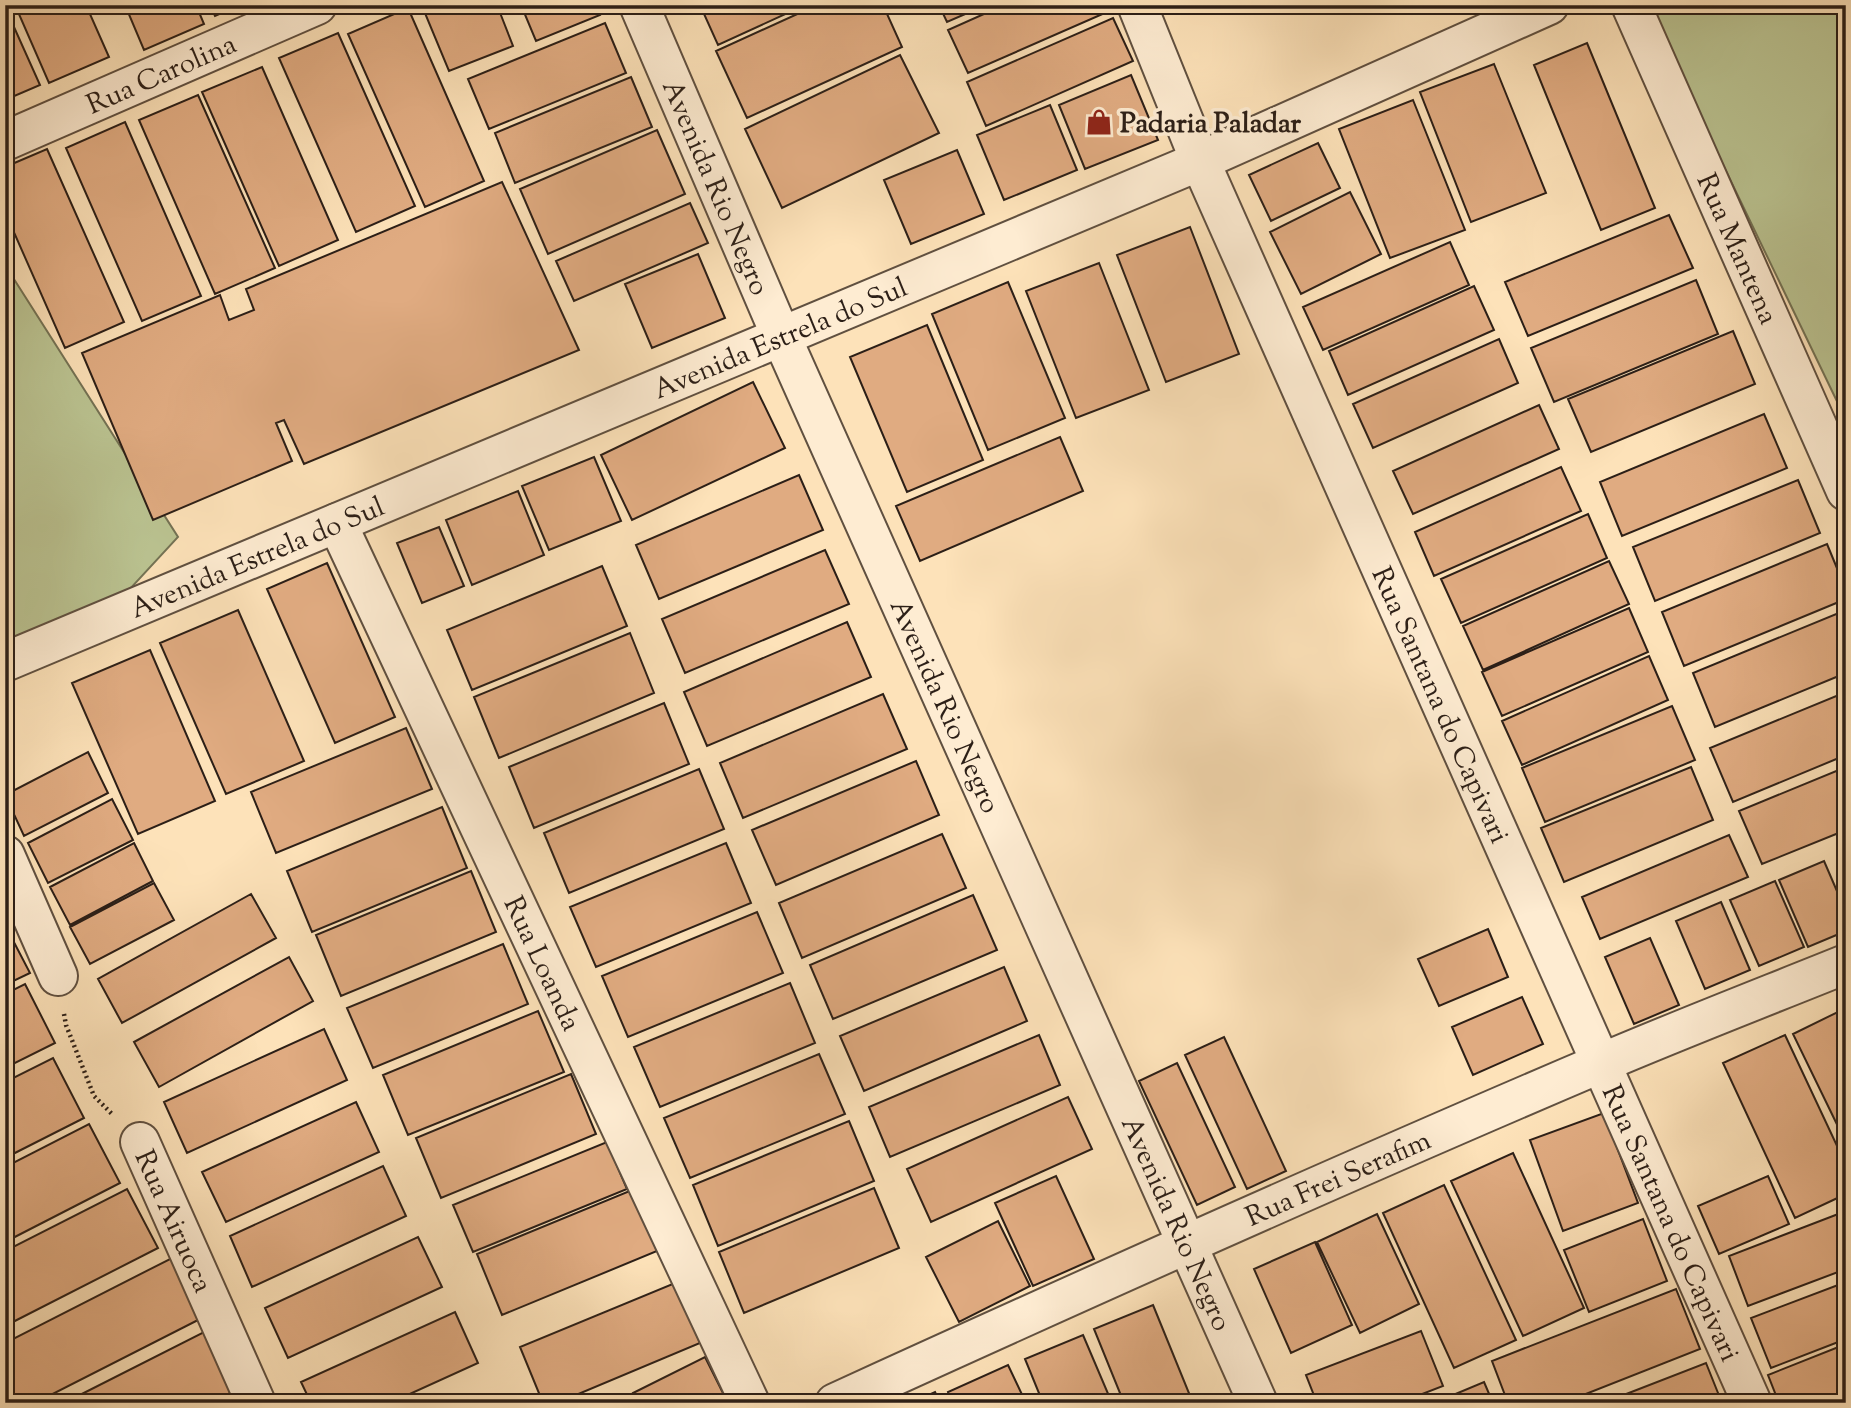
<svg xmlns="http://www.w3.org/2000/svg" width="1851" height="1408" font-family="'Sorts Mill Goudy',serif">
<rect width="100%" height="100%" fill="#fde2b9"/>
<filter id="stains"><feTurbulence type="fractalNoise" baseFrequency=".00286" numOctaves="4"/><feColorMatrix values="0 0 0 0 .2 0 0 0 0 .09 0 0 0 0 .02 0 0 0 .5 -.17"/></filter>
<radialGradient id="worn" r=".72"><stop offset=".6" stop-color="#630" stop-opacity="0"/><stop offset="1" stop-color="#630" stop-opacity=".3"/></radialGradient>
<path fill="#bbc492" stroke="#747254" stroke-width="2" d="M1646,5h200v415z
M5,265l173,272 -49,53 -124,54z"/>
<path fill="#e0ab81" stroke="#2c1f17" stroke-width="2" d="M15,5h71l23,52 -60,26z
M125,5h71l8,19 -60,26z
M210,5h30l-25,11z
M497,5l16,41 -64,25 -27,-65z
M521,5h75l4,10 -64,26z
M700,5h105l-87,40z
M817,5h66l19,42 -155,71 -31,-67z
M939,5h47l-39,17z
M1004,5h108l2,4 -146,64 -20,-43z
M5,7l35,78 -35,15z
M408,8l76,173 -59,26 -77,-173z
M1113,18l20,43 -147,65 -19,-44z
M605,23l21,50 -137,56 -21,-50z
M338,33l77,173 -59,26 -77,-174z
M1587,43l68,165 -54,22 -67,-165z
M900,55l39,78 -157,75 -37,-79z
M1494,64l52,129 -75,29 -51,-130z
M262,67l76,173 -59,26 -77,-174z
M1131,75l27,65 -73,29 -26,-64z
M631,77l21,50 -137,56 -20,-50z
M198,95l77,173 -60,26 -76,-174z
M1413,100l52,130 -75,28 -51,-129z
M1050,105l27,65 -73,30 -27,-65z
M125,122l76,174 -59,25 -76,-173z
M657,130l28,64 -137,60 -28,-65z
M1318,143l22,45 -69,33 -22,-46z
M47,149l77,173 -59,26 -60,-136v-45z
M957,150l27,64 -73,30 -27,-64z
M502,182l77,168 -275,114 -20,-44 -8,3 16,38 -139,59 -71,-167 138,-58 9,25 25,-10 -8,-21z
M1350,192l31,62 -80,40 -31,-62z
M690,203l18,40 -134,58 -18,-40z
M1669,215l24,53 -165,68 -23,-54z
M1190,227l49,127 -73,28 -49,-127z
M1450,242l19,43 -146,65 -20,-43z
M698,254l27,64 -73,30 -27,-64z
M1099,263l50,127 -73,28 -50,-127z
M1696,280l22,54 -164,68 -23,-54z
M1008,282l57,136 -77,32 -56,-136z
M1474,286l20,44 -146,65 -19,-44z
M927,325l56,135 -76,32 -57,-135z
M1733,331l22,53 -164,68 -23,-53z
M1499,339l19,44 -145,65 -20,-44z
M753,382l32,66 -153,72 -31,-65z
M1539,405l20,44 -146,65 -20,-43z
M1764,414l23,54 -165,68 -22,-54z
M1060,437l23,54 -163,70 -24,-55z
M594,457l27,64 -72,29 -27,-64z
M1561,467l20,44 -147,65 -19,-44z
M799,475l24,55 -164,69 -23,-54z
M1798,480l22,53 -165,68 -22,-54z
M518,491l26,64 -72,30 -26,-65z
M1588,514l19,44 -146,65 -20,-44z
M439,527l25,59 -42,17 -25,-60z
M1827,544l19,46v9l-162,67 -22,-54z
M825,550l24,54 -164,69 -23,-54z
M1609,561l20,43 -146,66 -20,-44z
M327,563l68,154 -60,26 -68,-154z
M602,566l25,60 -155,64 -25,-60z
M1629,608l19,44 -146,64 -20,-44z
M238,610l66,151 -78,33 -66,-151z
M1846,610v63l-131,54 -22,-54z
M847,622l24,55 -164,69 -23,-54z
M630,633l24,60 -155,65 -25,-61z
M150,650l65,151 -77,33 -66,-151z
M1649,656l19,44 -146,65 -20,-44z
M1846,692v63l-113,47 -23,-54z
M883,694l24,55 -164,69 -23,-55z
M664,703l25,61 -155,64 -25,-61z
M1672,706l23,54 -150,62 -23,-54z
M406,728l26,61 -156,64 -25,-61z
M88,752l20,41 -84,43 -19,-41z
M916,761l23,54 -163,70 -24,-55z
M1691,767l22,53 -149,62 -23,-54z
M1846,767v63l-84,34 -23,-53z
M699,769l25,60 -155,64 -25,-60z
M112,799l21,41 -85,43 -20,-40z
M442,807l25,61 -155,64 -25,-61z
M942,834l24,54 -164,70 -23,-55z
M1729,835l19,42 -148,62 -18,-42z
M134,843l19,38 -83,44 -20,-38z
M726,843l25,60 -155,64 -26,-60z
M1824,861l22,51v19l-38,16 -29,-67z
M471,871l25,61 -155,64 -25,-61z
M1775,881l29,66 -45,19 -29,-66z
M154,883l20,37 -84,44 -20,-37z
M251,894l25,44 -154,85 -24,-44z
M973,895l24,55 -164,69 -23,-54z
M1721,902l29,68 -45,19 -29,-68z
M757,912l26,61 -155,64 -26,-61z
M5,925l25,48 -25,12z
M1488,929l20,48 -69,29 -21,-47z
M1650,938l29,67 -45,19 -29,-67z
M503,944l25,60 -155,64 -26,-60z
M289,957l24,44 -154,86 -25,-45z
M1004,967l23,54 -163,70 -24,-55z
M790,983l25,60 -155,64 -26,-60z
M25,984l30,59 -50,25v-74z
M1522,997l21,47 -70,31 -21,-48z
M1846,1008v135l-53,-109z
M538,1011l26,61 -156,63 -25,-60z
M324,1029l23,51 -160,73 -23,-51z
M1039,1035l21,50 -170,72 -21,-50z
M1785,1035l61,130v29l-51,24 -72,-155z
M1224,1037l62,134 -39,18 -62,-134z
M819,1054l26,60 -155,64 -26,-60z
M53,1058l31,60 -79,40v-76z
M1177,1063l58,124 -38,18 -58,-124z
M571,1074l25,60 -155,64 -25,-60z
M1068,1097l24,52 -161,73 -24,-53z
M356,1102l23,50 -153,70 -24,-50z
M1604,1113l34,90 -75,28 -33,-91z
M849,1121l25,60 -156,65 -25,-61z
M89,1124l31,59 -115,59v-75z
M607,1142l20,47 -154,63 -20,-47z
M1513,1153l71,155 -61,28 -72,-155z
M383,1166l23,50 -154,71 -22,-51z
M1056,1176l38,83 -61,27 -38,-83z
M1768,1176l21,48 -70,30 -21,-48z
M1444,1185l72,155 -62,28 -71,-155z
M874,1188l25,60 -155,65 -25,-61z
M127,1189l31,59 -153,78v-75z
M632,1190l25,61 -155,64 -25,-61z
M1846,1211v58l-98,37 -19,-50z
M1377,1214l42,90 -59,29 -43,-91z
M1643,1219l24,62 -78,31 -25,-62z
M998,1221l32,65 -71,36 -33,-65z
M418,1237l24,50 -154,71 -23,-50z
M1315,1242l37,83 -61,28 -37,-84z
M172,1258l30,60 -167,85h-30v-60z
M1846,1282v57l-75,29 -20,-50z
M675,1283l25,60 -143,60h-14l-23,-56z
M1676,1289l24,60 -137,54h-55l-16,-42z
M1153,1305l40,98h-69l-30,-74z
M455,1312l23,51 -88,40h-79l-10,-21z
M210,1329l30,59 -29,15h-147z
M1421,1331l22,55 -44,17h-82l-11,-28z
M1083,1335l29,68h-69l-18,-44z
M1846,1344v59h-67l-11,-28z
M705,1357l23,46h-90l-5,-10z
M1706,1363l16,40h-119z
M1008,1365l18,38h-74l-4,-11z
M1484,1382l9,21h-59z
M935,1392l5,11h-29z"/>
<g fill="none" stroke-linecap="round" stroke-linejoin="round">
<g stroke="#605040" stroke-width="42">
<g id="minor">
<path id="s1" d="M639,5l142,331 477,1067"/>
<path id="s2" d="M1137,5l63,156 552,1242"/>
<path id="s3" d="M1631,5l215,486"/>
<path id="s4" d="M5,141l312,-136"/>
<path id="s5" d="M337,523l413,880"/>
<path id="s6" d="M5,662l1195,-501 349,-156"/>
<path d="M5,855l53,121"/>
<path id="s7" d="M140,1142l116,261"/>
<path id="s8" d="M835,1403c254,-116 508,-230 764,-339 82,-35 165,-67 247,-100"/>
</g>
</g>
<path stroke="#2c1f17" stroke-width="4.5" stroke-dasharray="2 3.5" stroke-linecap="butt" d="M64,1014l2,11 28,71 19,19"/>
<use href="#minor" stroke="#feecd2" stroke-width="38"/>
</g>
<defs>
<g id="shop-bare" transform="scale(2.1)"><path d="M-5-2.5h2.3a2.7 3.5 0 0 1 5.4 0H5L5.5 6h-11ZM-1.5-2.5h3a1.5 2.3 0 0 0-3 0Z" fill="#8f2418" stroke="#feecd2" stroke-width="2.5" paint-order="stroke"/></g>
</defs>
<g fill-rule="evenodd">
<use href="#shop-bare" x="1099" y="122"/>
</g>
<g text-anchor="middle" stroke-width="7" stroke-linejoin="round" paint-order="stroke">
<g font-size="28" fill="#2c1f17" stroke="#feecd2">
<text dy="10" stroke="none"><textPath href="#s4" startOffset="170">Rua Carolina</textPath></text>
<text dy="10" stroke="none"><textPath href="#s1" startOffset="198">Avenida Rio Negro</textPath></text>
<text dy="10" stroke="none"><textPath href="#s3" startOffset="266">Rua Mantena</textPath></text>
<text dy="10" stroke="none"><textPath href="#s6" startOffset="840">Avenida Estrela do Sul</textPath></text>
<text dy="10" stroke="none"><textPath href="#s6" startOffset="273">Avenida Estrela do Sul</textPath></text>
<text dy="10" stroke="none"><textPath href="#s1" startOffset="765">Avenida Rio Negro</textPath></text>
<text dy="10" stroke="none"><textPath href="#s2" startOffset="763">Rua Santana do Capivari</textPath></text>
<text dy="10" stroke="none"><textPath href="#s5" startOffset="486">Rua Loanda</textPath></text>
<text dy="10" stroke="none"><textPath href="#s8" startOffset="551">Rua Frei Serafim</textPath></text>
<text dy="10" stroke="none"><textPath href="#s7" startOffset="86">Rua Airuoca</textPath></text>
<text dy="10" stroke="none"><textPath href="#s1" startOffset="1332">Avenida Rio Negro</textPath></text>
<text dy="10" stroke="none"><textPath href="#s2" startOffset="1330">Rua Santana do Capivari</textPath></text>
</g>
<g font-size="28" font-weight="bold" fill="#2c1f17" stroke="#feecd2" text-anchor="start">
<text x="1120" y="132">Padaria Paladar</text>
</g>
</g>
<rect width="1851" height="1408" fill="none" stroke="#fde2b9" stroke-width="28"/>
<rect x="7" y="7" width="1837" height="1394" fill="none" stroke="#2c1f17" stroke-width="3.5"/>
<rect x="14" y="14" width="1823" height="1380" fill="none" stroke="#2c1f17" stroke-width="2"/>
<rect width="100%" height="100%" filter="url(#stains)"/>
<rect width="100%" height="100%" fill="url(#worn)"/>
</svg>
